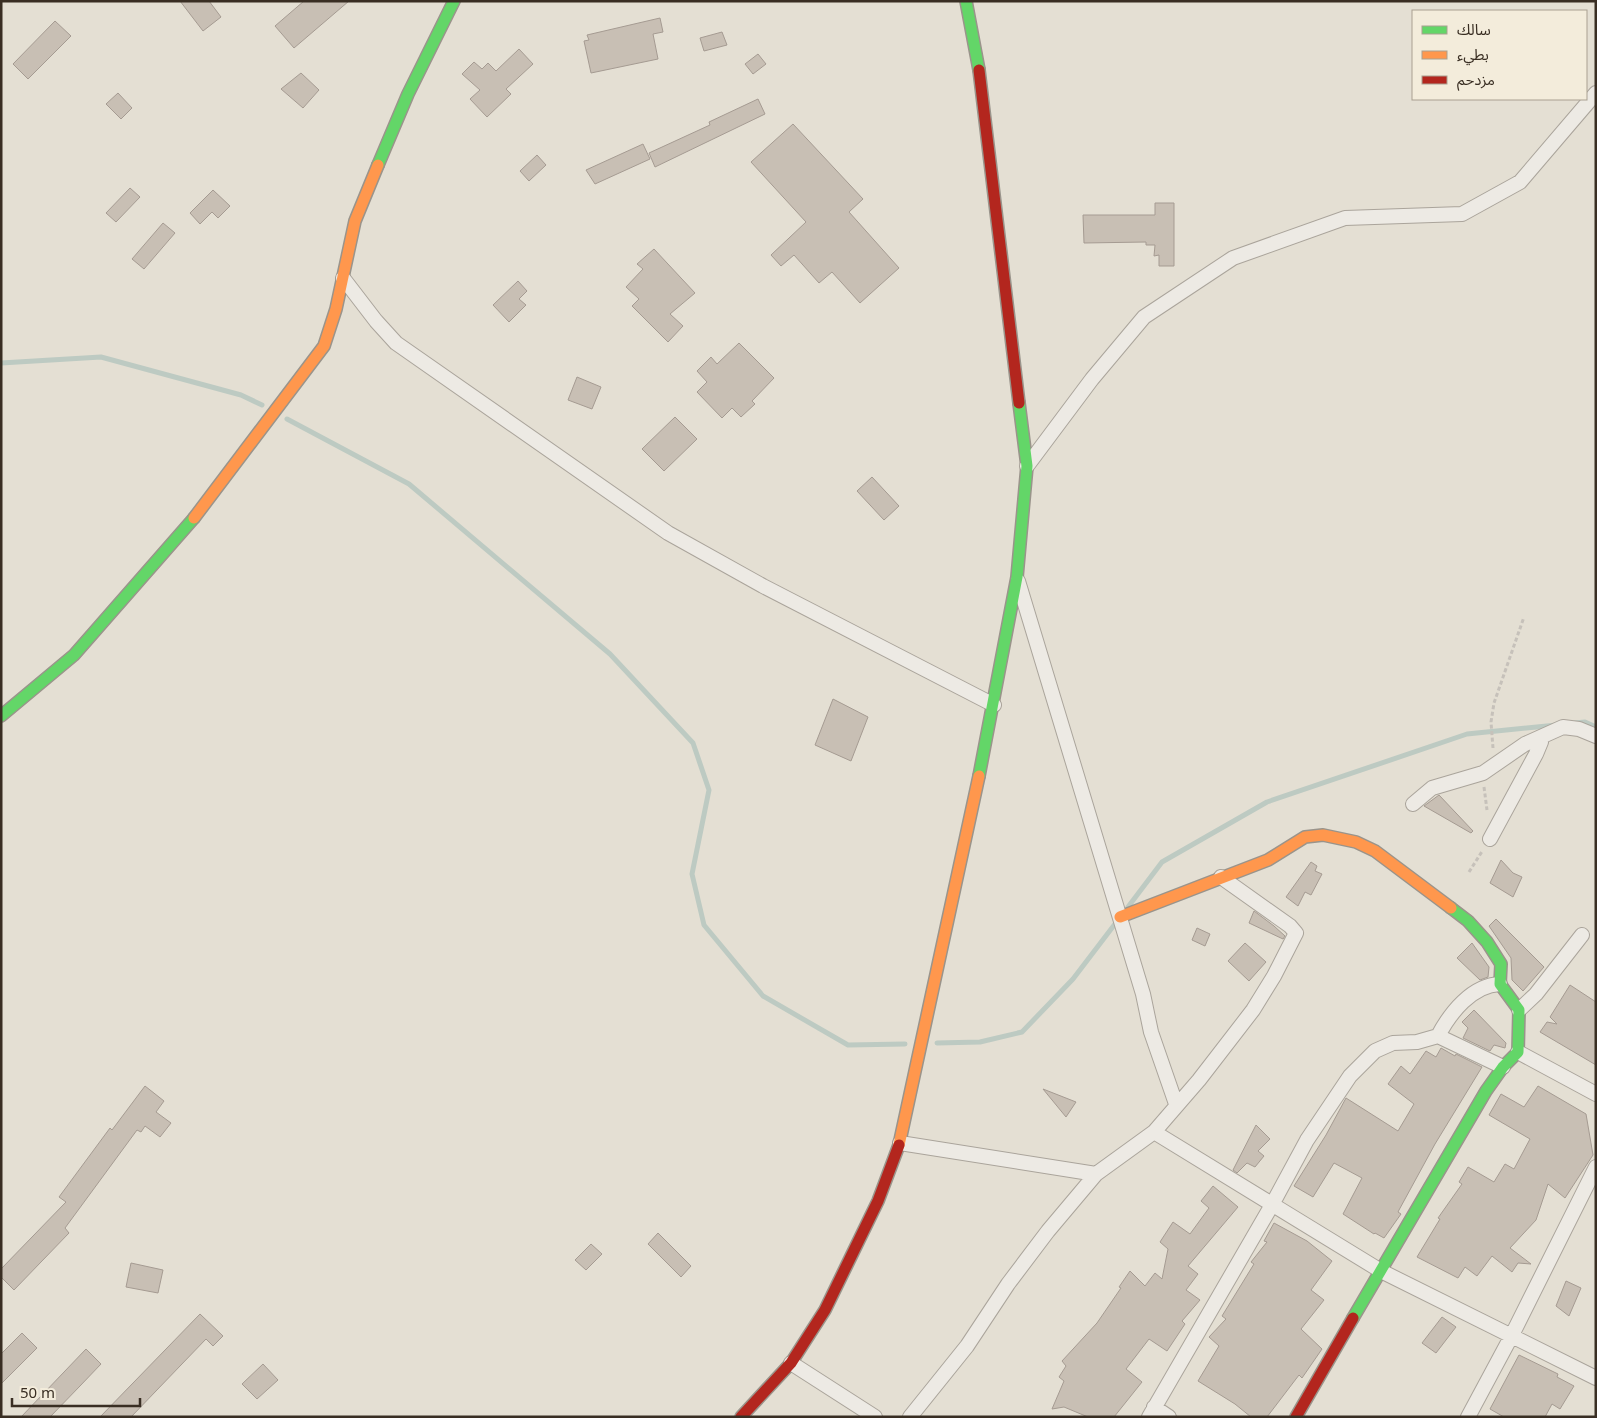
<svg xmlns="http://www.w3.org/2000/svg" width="1597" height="1418" font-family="Georgia,'Noto Sans Arabic',serif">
<rect width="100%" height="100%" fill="#e4dfd3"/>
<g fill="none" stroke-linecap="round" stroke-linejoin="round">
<path stroke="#bdcac2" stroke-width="5" d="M1,363l100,-6 140,38 21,10
M287,419l122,65 201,170 83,89 16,47 -17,84 12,51 59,71 85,49 57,-1
M1575,723l10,-1 11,5
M1128,907l34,-45 105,-60 200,-68 90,-9
M937,1043l43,-1 42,-10 51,-53 45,-59"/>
</g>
<path fill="#c8bfb4" stroke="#a59b92" d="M180,1h29l12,16 -18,14z
M304,1h45l-55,47 -19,-22z
M660,18l3,14 -10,2 5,25 -67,14 -7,-32 5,-1 -2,-5z
M55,21l16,15 -43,43 -15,-15z
M722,32l5,13 -23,6 -4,-13z
M519,49l14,15 -27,25 5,5 -24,23 -17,-18 10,-9 -18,-16 12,-12 8,7 6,-6 8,8z
M758,54l8,10 -13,10 -8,-10z
M301,73l18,17 -16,18 -22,-19z
M118,93l14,15 -11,11 -15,-15z
M758,99l7,15 -110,53 -6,-14 61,-28 -1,-3z
M793,124l70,75 -14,13 50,56 -39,35 -28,-31 -13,11 -25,-28 -13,11 -10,-11 35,-33 -55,-60z
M643,144l7,15 -55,25 -9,-14z
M537,155l9,10 -17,16 -9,-10z
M130,188l10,9 -24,25 -10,-9z
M213,190l17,16 -12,12 -6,-6 -12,12 -10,-11z
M1155,203h19v63h-15v-11l-5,1 1,-11h-9v-3l-62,1 -1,-28h72z
M163,223l12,10 -31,36 -12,-10z
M654,249l41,44 -25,21 13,12 -15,16 -36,-36 7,-7 -13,-12 17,-18 -6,-5z
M518,281l9,10 -8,8 7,6 -17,17 -16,-17z
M739,343l35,35 -22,23 3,3 -14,13 -9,-9 -10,10 -25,-26 10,-10 -10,-11 14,-14 6,7z
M577,377l24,10 -9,22 -24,-9z
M675,417l22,22 -33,32 -22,-22z
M872,477l27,29 -15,14 -27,-29z
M833,699l35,18 -17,44 -36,-16z
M1439,795l34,36 -2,2 -47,-27z
M1501,860l12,13 9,4 -9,20 -23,-14z
M1311,862l6,4 -2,5 7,3 -11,21 -6,-3 -7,14 -12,-9z
M1254,911l20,15 11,10 -2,3 -34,-16z
M1496,919l48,48 -21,24 -11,-11 -1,-22 -22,-32z
M1197,928l13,6 -5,12 -13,-6z
M1245,943l21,19 -17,19 -21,-20z
M1472,943l17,24 -1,10 -8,3 -23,-22z
M1570,985l26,17v63l-56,-33 7,-10 10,2 -7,-7z
M1474,1010l32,33 -1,5 -11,-3 -4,6 -27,-13 5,-10 -6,-6z
M1441,1048l14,8 1,-2 26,13 -47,77 -36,66 -1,2 3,2 -17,24 -9,-5 -1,1 -31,-20 19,-36 -28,-15 -21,34 -19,-11 32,-51 20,-37 52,33 16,-27 -26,-20 13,-18 9,8 16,-23 10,6z
M145,1086l19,15 -8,11 15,11 -11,14 -15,-11 -4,6 -4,-2 -72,98 4,5 -55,57 -13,-13v-8l65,-67 -7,-5 51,-69 2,2z
M1538,1086l48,28 7,41 -28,43 -17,-14 -12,36 -26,28 21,16 -13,-1 -6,9 -20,-16 -15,20 -12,-9 -7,11 -41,-21 23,-38 -2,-1 24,-34 -3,-2 9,-15 26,15 11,-18 9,5 16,-30 -41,-24 12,-21 23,13z
M1043,1089l33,13 -10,15z
M1256,1125l14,14 -12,12 6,5 -9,11 -8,-4 -10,10 -4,-3z
M1213,1186l25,21 -50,59 10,8 -12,16 14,10 -18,21 3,3 -18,27 -18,-12 -23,30 16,13 -28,35h-26l-24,-10 -12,2 12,-28 -5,-4 7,-11 -4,-5 35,-38 24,-35 -2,-1 11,-16 15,15 10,-13 7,6 6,-30 -8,-7 13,-20 17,12 19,-26 -8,-7z
M1274,1223l33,18 25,20 -21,29 13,10 -23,29 21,20 -20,29 -3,-3 -32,42h-16l-16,-13 -37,-23 21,-35 -10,-9 17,-18 -4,-3 32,-52 -3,-2 16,-20 -3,-1z
M658,1233l33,33 -10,11 -33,-33z
M591,1244l11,10 -16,16 -11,-10z
M131,1263l32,7 -5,23 -32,-6z
M1566,1281l15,7 -12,28 -13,-10z
M200,1314l23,22 -10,10 -7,-7 -75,78h-31z
M1442,1317l14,10 -20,26 -14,-10z
M22,1333l15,15 -36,36v-30z
M86,1349l15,15 -21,22 -30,31h-29z
M1519,1355l39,19 -1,3 17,9 -14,23 -8,-5 -7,13h-41l-14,-8z
M263,1364l15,16 -21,19 -15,-15z"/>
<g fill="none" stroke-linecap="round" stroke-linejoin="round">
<g stroke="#aaa49b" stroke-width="16">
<path id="street" d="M343,278l33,43 20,22 272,190 95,53 231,119
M1027,466l65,-87 52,-62 89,-59 112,-40 117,-4 58,-32 76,-89
M1018,581l125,413 8,38 25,72
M1413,804l19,-16 51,-15 42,-29 38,-17 16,2 17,7
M1490,839l46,-85 5,-12 -2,-4
M1519,1010l17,-16 46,-59
M1438,1036l65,31
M1518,1052l78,42
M1154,1132l227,139 215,107
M900,1143l196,31
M791,1363l84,54
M1154,1407l15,10
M910,1417l57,-71 41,-62 40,-53 48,-57 58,-42 45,-52 54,-70 21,-34 22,-43 -6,-7 -69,-49
M1149,1417l124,-214 34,-63 43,-64 25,-25 18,-8 24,-1 21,-6c12,-23 34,-51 62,-52
M1468,1417l44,-82 84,-168"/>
</g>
<g stroke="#9a948b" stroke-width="14">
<path id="fast" d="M966,1l13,69
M378,165l30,-71 46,-93
M1,716l73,-61 120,-137
M979,776l38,-199 10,-111 -8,-63
M1353,1318l133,-227 17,-24 15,-15 1,-42 -19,-26 1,-20 -14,-22 -19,-21 -17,-13"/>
</g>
<g stroke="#9a948b" stroke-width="14">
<path id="slow" d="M194,518l130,-172 12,-37 19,-88 23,-56
M1120,917l148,-57 37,-23 18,-2 33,7 19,9 76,57
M899,1145l80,-369"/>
</g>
<g stroke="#9a948b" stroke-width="14">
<path id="jam" d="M979,70l40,333
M741,1417l50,-54 34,-53 53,-109 21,-56
M1296,1417l57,-99"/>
</g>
<path stroke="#c6c1ba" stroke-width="3" stroke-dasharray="4 2.5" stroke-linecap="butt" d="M1493,748l-2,-26 3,-19 30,-86
M1484,787l3,23
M1469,872l14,-22"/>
<use href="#street" stroke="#edeae4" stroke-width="14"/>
<use href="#fast" stroke="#63d668" stroke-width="11"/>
<use href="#slow" stroke="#ff974d" stroke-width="11"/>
<use href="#jam" stroke="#b3261e" stroke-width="11"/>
</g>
<rect width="1597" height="1418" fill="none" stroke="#392e23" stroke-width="5"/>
<rect x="1412" y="10" width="175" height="90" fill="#f3ecdb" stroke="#a9a091"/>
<rect x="1422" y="26" width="25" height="8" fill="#63d668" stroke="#a9a091"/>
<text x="1457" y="35" font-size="15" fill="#392e23">سالك</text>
<rect x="1422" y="51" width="25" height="8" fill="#ff974d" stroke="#a9a091"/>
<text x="1457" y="60" font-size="15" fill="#392e23">بطيء</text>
<rect x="1422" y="76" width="25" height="8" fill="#b3261e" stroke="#a9a091"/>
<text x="1457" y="85" font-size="15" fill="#392e23">مزدحم</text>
<path d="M12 1398v8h128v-8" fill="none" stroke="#392e23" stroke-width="2.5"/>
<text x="20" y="1398" font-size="15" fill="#392e23" stroke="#f3ecdb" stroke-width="4" paint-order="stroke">50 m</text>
</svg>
